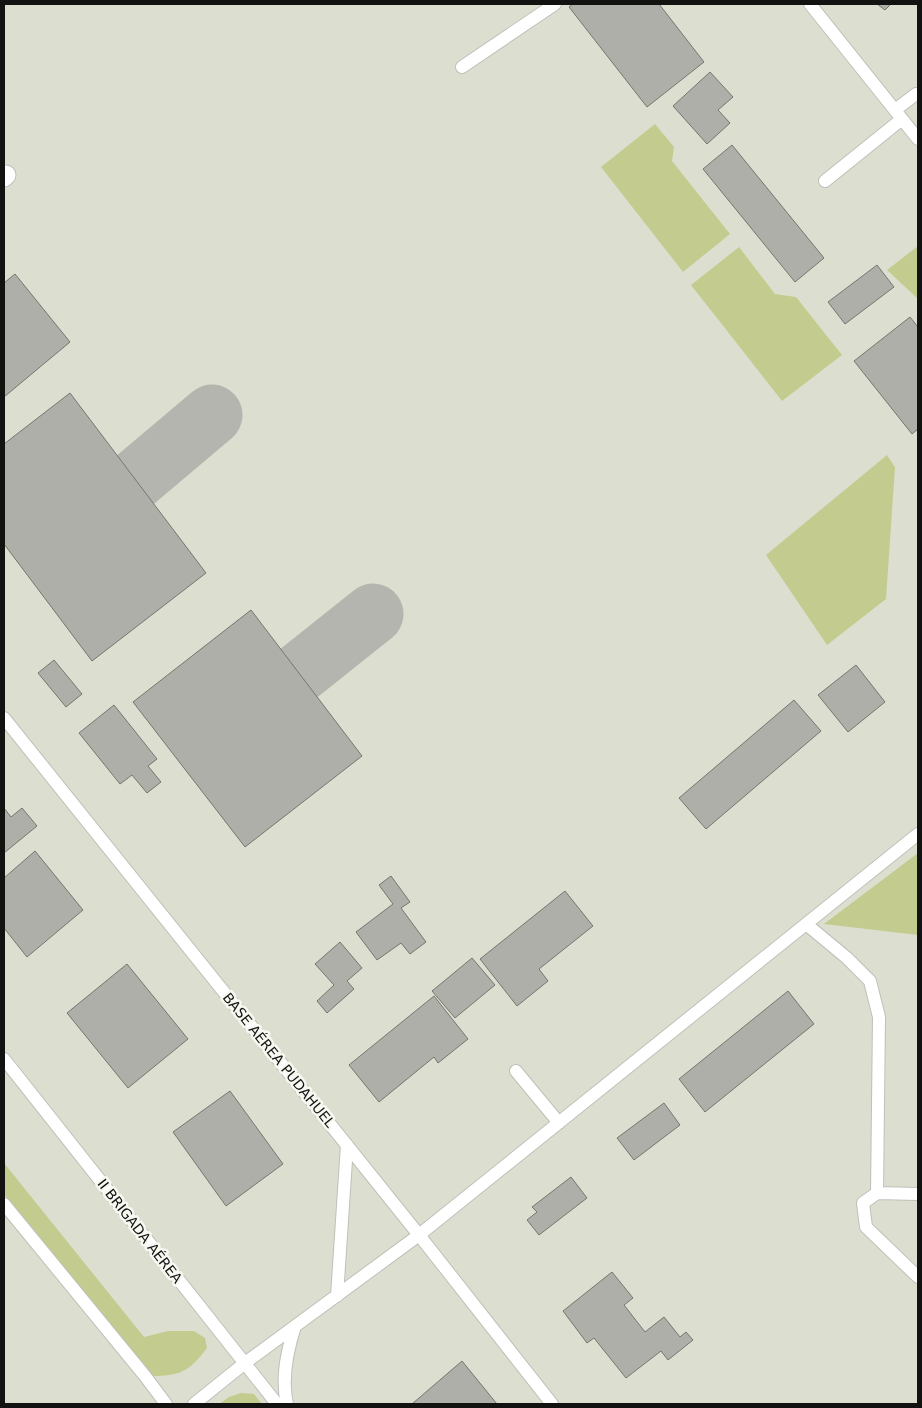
<svg xmlns="http://www.w3.org/2000/svg" width="922" height="1408" font-family="'DejaVu Sans',sans-serif">
<rect width="100%" height="100%" fill="#e9ebe3"/>
<path fill="#dcdfd0" d="M4,4h914v1400h-914z"/>
<path fill="#c3cc8e" d="M655,124l19,23 -2,14 58,73 -47,38 -82,-105z
M918,246v53l-31,-29z
M739,247l36,47 21,3 46,58 -60,46 -91,-116z
M887,455l8,12 -9,132 -59,46 -61,-90z
M918,853v82l-94,-11z
M4,1163l140,174 24,-6h26l11,7 2,10c-20,27 -30,28 -62,28l-141,-182z
M241,1393l13,1 8,10h-43l10,-7z"/>
<g fill="none" stroke-linecap="round" stroke-linejoin="round">
<path stroke="#b4b5ae" stroke-width="61" d="M135,480l77,-65
M299,673l74,-59"/>
</g>
<path fill="#aeafa8" stroke="#75766f" d="M573,4h86l45,58 -57,45 -78,-100z
M877,4h14l-6,6z
M710,72l23,25 -15,13 12,13 -23,21 -34,-38z
M732,145l92,113 -29,24 -92,-113z
M877,265l17,22 -49,37 -17,-22z
M15,274l55,68 -66,55v-114z
M910,317l8,10v102l-6,5 -58,-73z
M70,393l136,180 -114,88 -88,-117v-100z
M251,610l111,146 -117,91 -112,-145z
M54,660l28,34 -16,13 -28,-34z
M856,665l29,37 -37,30 -30,-37z
M794,700l27,31 -115,98 -27,-31z
M114,705l43,54 -9,7 13,16 -14,11 -15,-18 -12,9 -41,-51z
M4,808l7,9 11,-9 15,18 -33,27z
M35,851l48,59 -56,47 -23,-29v-50z
M391,876l19,26 -9,6 25,34 -16,12 -9,-11 -24,17 -21,-28 37,-28 -14,-19z
M565,891l28,35 -54,43 9,12 -31,25 -37,-47z
M340,942l22,26 -15,13 7,8 -27,24 -10,-12 17,-16 -19,-21z
M472,958l23,27 -40,33 -23,-27z
M127,964l61,75 -60,49 -61,-75z
M788,991l26,33 -109,88 -26,-33z
M434,996l34,43 -30,24 -4,-6 -55,45 -30,-37z
M230,1091l53,73 -57,42 -53,-74z
M664,1103l16,22 -46,35 -17,-22z
M571,1177l16,21 -48,37 -12,-15 10,-8 -5,-5z
M612,1272l21,26 -9,7 21,27 19,-15 16,20 6,-5 7,8 -25,20 -7,-9 -35,27 -32,-40 -7,5 -24,-32z
M462,1361l35,43h-85z"/>
<g fill="none" stroke-linecap="round" stroke-linejoin="round">
<g stroke="#bfc0b9" stroke-width="14">
<path id="service" d="M810,4l108,135
M462,67l93,-63
M895,110l21,-16
M825,181l77,-62
M4,718l415,517 133,169
M806,924l41,34 23,23 9,36 -2,176
M4,1059l273,345
M516,1071l43,52
M918,1194l-41,-1 -14,10 3,24 52,50
M4,1204l141,172 21,28
M337,1296l10,-151
M194,1404l51,-41 174,-128 499,-401
M287,1404c-6,-26 0,-53 8,-78"/>
</g>
<g stroke="#bfc0b9" stroke-width="21">
<path id="pedestrian" d="M4,177l2,-2"/>
</g>
<use href="#service" stroke="#fff" stroke-width="12"/>
<use href="#pedestrian" stroke="#fff" stroke-width="19"/>
</g>
<g text-anchor="middle" stroke-width="5" stroke-linejoin="round" paint-order="stroke">
<g font-size="14" fill="#121310" stroke="#f7f8f1">
<text transform="translate(279 1060) rotate(51)" y="5">BASE AÉREA PUDAHUEL</text>
<text transform="translate(140 1231) rotate(52)" y="5">II BRIGADA AÉREA</text>
</g>
</g>
<rect width="922" height="1408" fill="none" stroke="#121310" stroke-width="10"/>
</svg>
